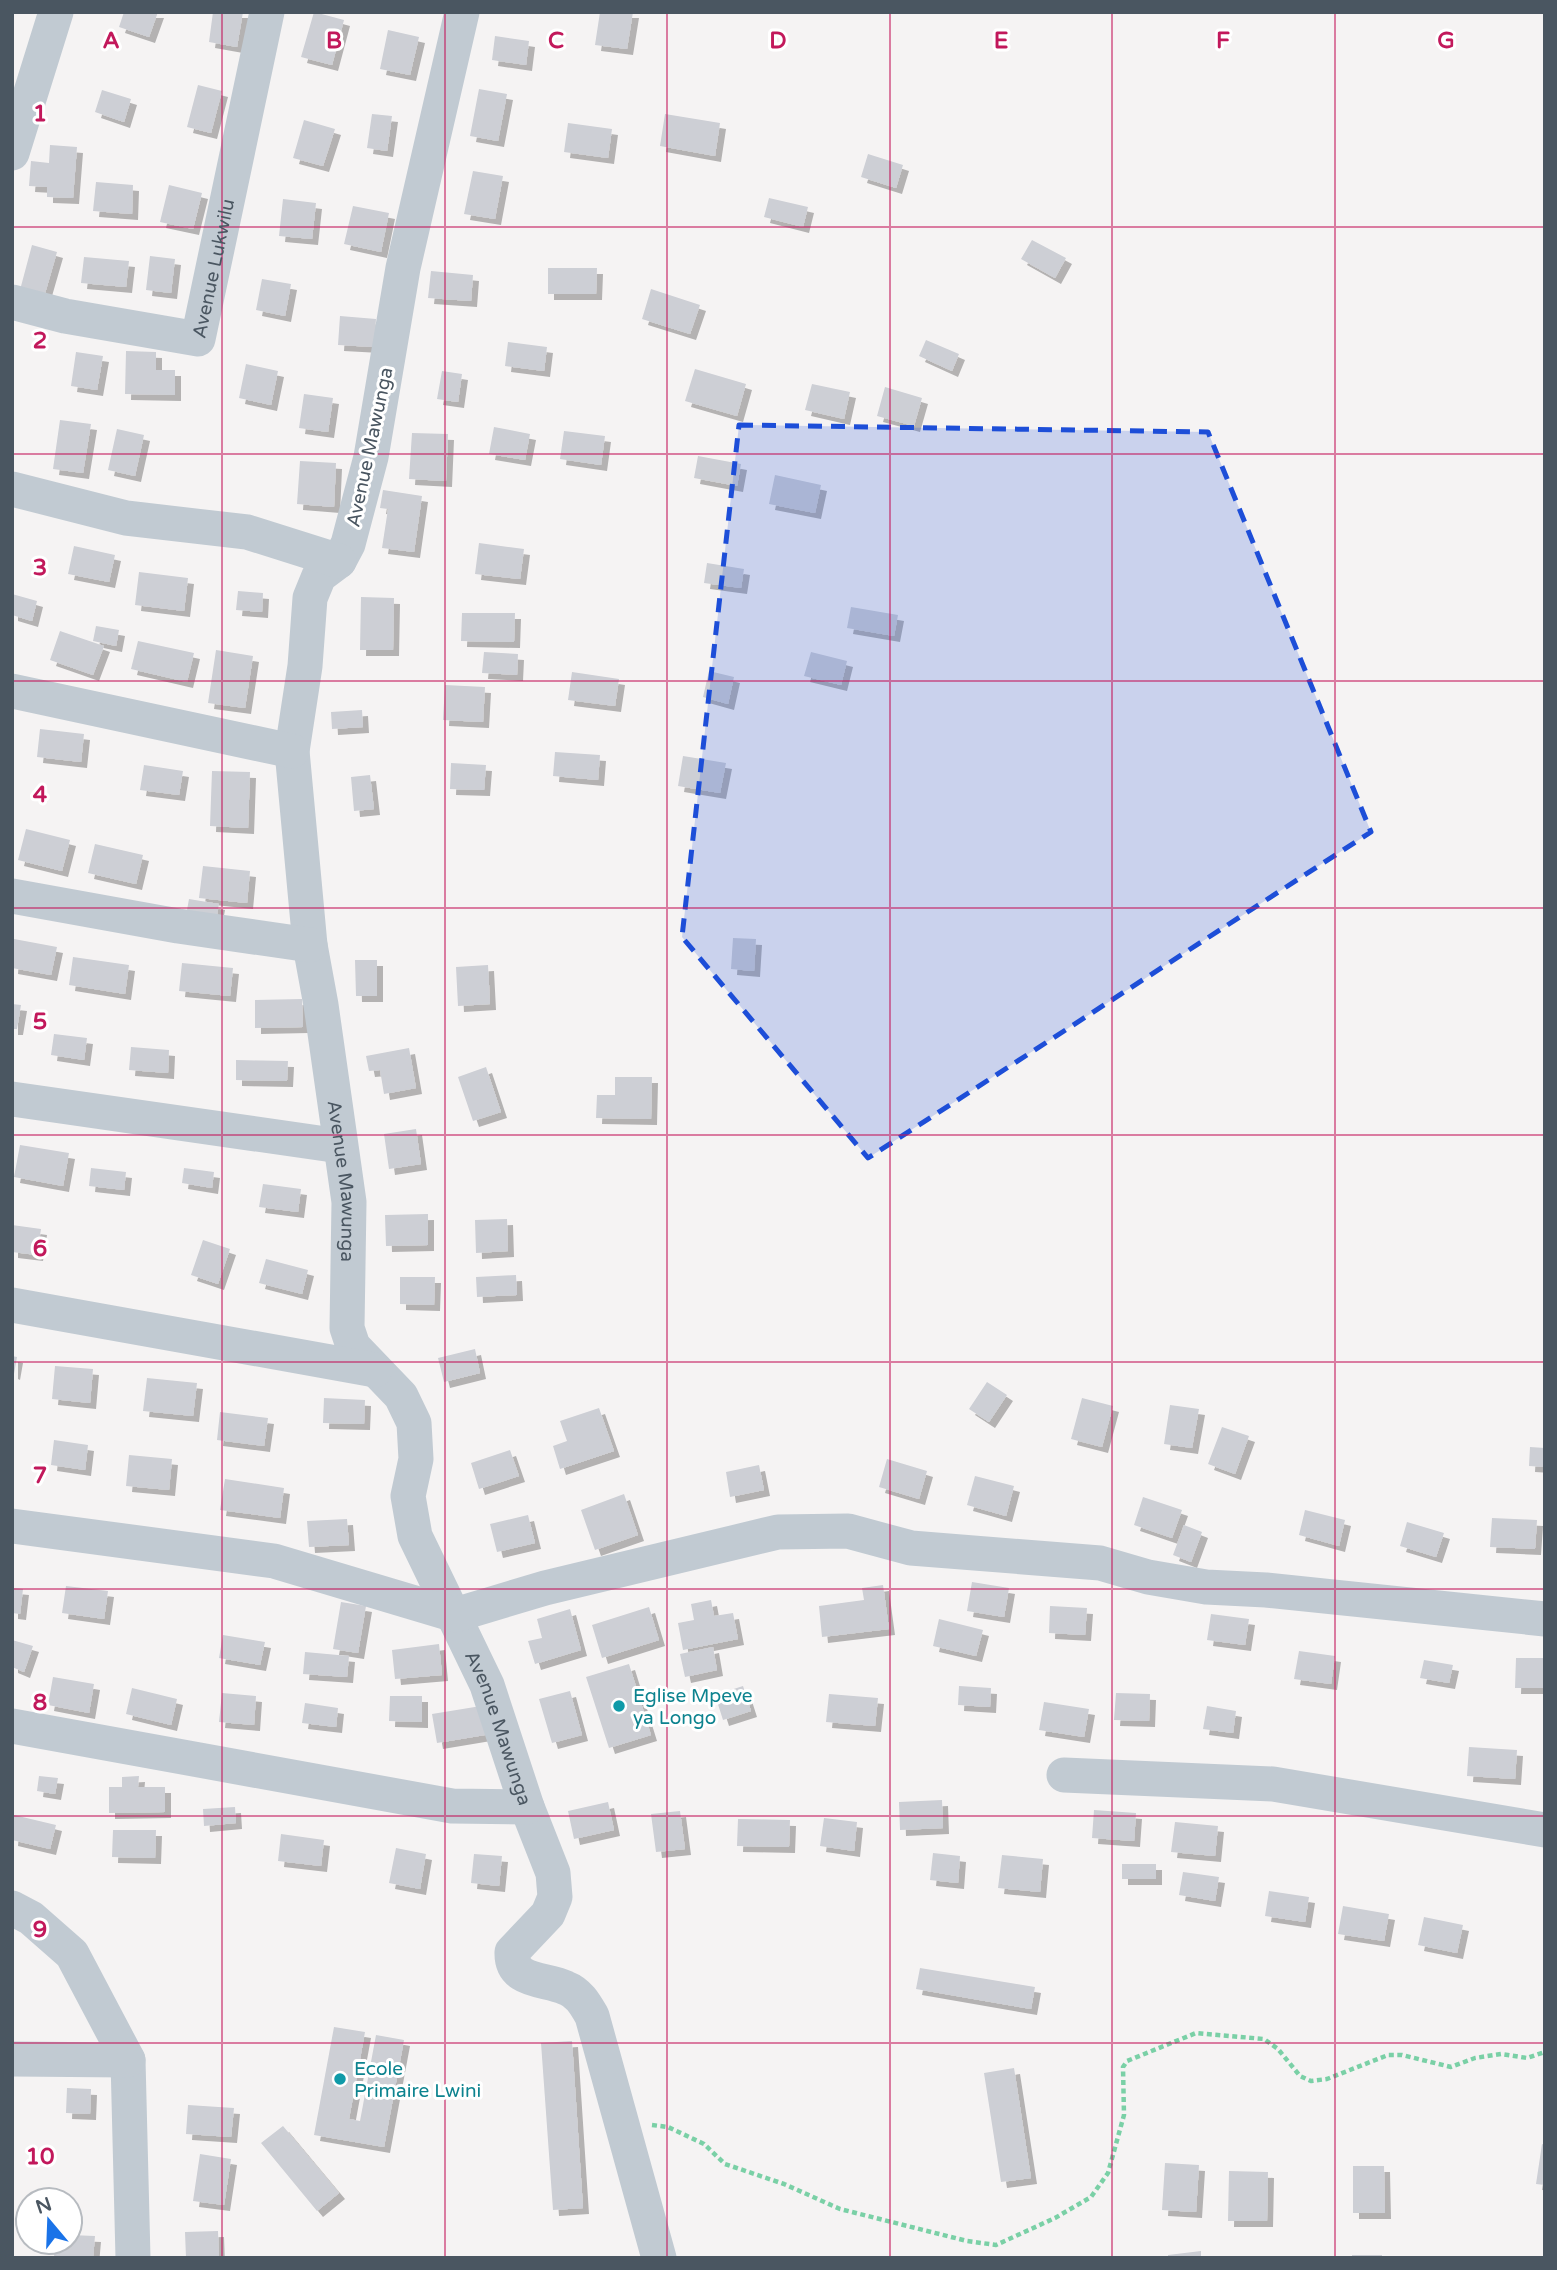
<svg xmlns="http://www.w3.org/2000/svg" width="1557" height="2270" font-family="'Varela Round',sans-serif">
<defs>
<filter id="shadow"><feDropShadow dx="6" dy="6" stdDeviation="0" flood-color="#0004"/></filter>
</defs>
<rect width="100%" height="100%" fill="#f5f3f3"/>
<path fill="#cdcfd5" filter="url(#shadow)" d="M124,12h34l-9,25 -30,-10z
M213,12h30l-6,35 -28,-5z
M314,12l30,8 -12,45 -31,-8z
M600,12h33l-6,37 -32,-4z
M388,30l31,7 -9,38 -30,-6z
M495,36l34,5 -3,24 -34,-5z
M198,85l24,6 -11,42 -24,-6z
M479,89l28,5 -9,47 -28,-5z
M102,90l29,9 -7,23 -29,-10z
M372,114l20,2 -5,35 -20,-3z
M665,114l55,9 -5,33 -55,-10z
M304,120l31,9 -12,37 -30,-8z
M568,123l44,6 -4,29 -44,-6z
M50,145l27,2 -4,51 -26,-1v-10l-18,-1 2,-25 18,2z
M868,154l35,11 -7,23 -35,-11z
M473,171l30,5 -8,43 -31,-5z
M96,182l37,3 -1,29 -39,-3z
M169,185l33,8 -9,36 -33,-7z
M769,198l39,9 -5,20 -39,-10z
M283,199l33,4 -4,36 -33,-3z
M353,206l36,7 -8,39 -37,-8z
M1032,240l34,18 -11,20 -34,-19z
M32,245l25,7 -13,45 -24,-7z
M150,256l25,3 -4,34 -25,-3z
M84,257l45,4 -3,26 -45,-4z
M548,268h49l-1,26h-48z
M431,271l42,4 -2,26 -43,-3z
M262,279l29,5 -6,32 -29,-6z
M651,289l49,16 -10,29 -48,-15z
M340,316l36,3 -2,28 -36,-2z
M926,340l33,14 -7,17 -33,-15z
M508,342l39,5 -3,24 -39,-5z
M126,351l30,1v18h19v25l-50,-1z
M76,352l27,4 -6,34 -26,-4z
M246,364l32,7 -7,34 -32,-7z
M695,369l51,15 -9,32 -52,-15z
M442,371l20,3 -4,28 -21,-3z
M812,384l38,8 -6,27 -39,-9z
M885,387l37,11 -8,28 -37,-10z
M304,394l29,4 -5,34 -29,-4z
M60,420l31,4 -8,49 -30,-4z
M494,427l36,7 -5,26 -36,-6z
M117,429l27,6 -9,41 -27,-6z
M564,431l41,5 -4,29 -41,-6z
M412,433l36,1 -2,47 -37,-2z
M698,456l43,8 -4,22 -43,-8z
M300,461l36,2 -2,44 -37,-3z
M775,475l46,10 -6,28 -46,-9z
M383,490l39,6 -8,56 -32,-4 6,-39 -8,-1z
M479,543l45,6 -4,30 -45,-5z
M74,546l41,9 -6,27 -41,-8z
M707,563l37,6 -3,19 -37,-5z
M139,572l49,6 -4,33 -49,-6z
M238,591l25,2 -1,19 -26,-2z
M12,594l25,7 -5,20 -20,-6z
M361,597l33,1 -1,52h-33z
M851,607l47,8 -4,21 -47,-8z
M462,613h53l-1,29 -53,-1z
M96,626l23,4 -3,16 -23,-5z
M60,631l44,15 -11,29 -43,-15z
M138,641l56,12 -7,29 -56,-13z
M216,650l37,6 -8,52 -37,-5z
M484,652l34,2 -1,21 -35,-2z
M811,652l36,9 -6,24 -37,-9z
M709,671l25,6 -6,27 -25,-7z
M572,672l47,7 -4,27 -47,-6z
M445,685l40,2 -2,35 -40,-2z
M362,710l1,17 -31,2 -1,-17z
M40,729l44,5 -3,28 -44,-5z
M555,752l45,3 -2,25 -45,-4z
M683,756l43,7 -6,30 -42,-7z
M451,763l35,2 -2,25 -34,-1z
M144,765l39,6 -4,24 -39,-5z
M212,771l38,1 -2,56 -38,-2z
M370,775l4,34 -20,2 -3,-34z
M26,829l44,11 -8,31 -44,-11z
M95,844l48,11 -7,29 -48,-11z
M203,866l47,5 -3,32 -48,-5z
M189,899l30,5 -4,22 -30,-5z
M733,938l23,1 -2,32 -23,-2z
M14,939l43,8 -6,28 -39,-7z
M73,957l56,8 -4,29 -56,-9z
M355,960h22v36h-21z
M182,963l51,5 -3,28 -51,-5z
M488,965l2,39 -32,2 -2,-39z
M302,999l1,28 -48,1v-28z
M12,1004l9,1 -4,24h-5z
M54,1034l33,4 -3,22 -33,-5z
M131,1047l38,3 -1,23 -39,-3z
M409,1048l7,40 -32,6 -4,-24 -11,1 -3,-15z
M236,1060l52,1 -1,20 -51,-1z
M486,1067l15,45 -28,9 -15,-44z
M615,1077h37l-1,42 -55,-1 1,-23h18z
M416,1129l5,35 -32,5 -5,-35z
M20,1145l49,8 -6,33 -49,-9z
M91,1168l35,4 -2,18 -35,-4z
M184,1168l30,4 -2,16 -30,-5z
M263,1184l38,5 -3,23 -39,-5z
M428,1214v31l-42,1 -1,-31z
M507,1219l1,32 -32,2 -1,-33z
M12,1225l29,4 -4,26 -25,-3z
M203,1240l27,9 -12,35 -27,-9z
M266,1259l42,11 -6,24 -43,-11z
M516,1275l1,20 -40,2 -1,-20z
M400,1277h35l-1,28 -34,-1z
M475,1349l5,24 -36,9 -6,-24z
M12,1356l5,1 -3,17 -2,-1z
M55,1366l38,3 -3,34 -38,-4z
M147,1378l50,5 -4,33 -50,-5z
M987,1382l20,13 -18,27 -20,-13z
M324,1398l41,2 -1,24 -41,-1z
M1082,1398l31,8 -11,41 -31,-8z
M1170,1405l29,4 -7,39 -28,-4z
M599,1408l15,43 -54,18 -7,-23 14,-5 -7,-20z
M220,1412l48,6 -4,28 -47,-6z
M1222,1427l27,9 -14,38 -27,-10z
M54,1440l34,5 -3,25 -34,-5z
M1530,1447l15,1v19l-16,-1z
M510,1450l9,26 -40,13 -8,-26z
M129,1455l43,4 -3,31 -43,-4z
M887,1459l40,12 -8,28 -40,-12z
M759,1465l5,25 -34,7 -4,-25z
M975,1476l39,10 -8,30 -39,-11z
M225,1479l59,9 -4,30 -60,-8z
M624,1494l14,41 -43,15 -14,-40z
M1143,1497l39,13 -10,28 -38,-13z
M1305,1510l40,10 -6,26 -40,-11z
M528,1515l7,28 -38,9 -7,-28z
M1492,1518l45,2 -2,29 -45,-2z
M347,1519l2,26 -40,2 -2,-26z
M1407,1522l37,11 -8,24 -36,-11z
M1184,1525l18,7 -11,30 -18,-7z
M972,1582l37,6 -5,29 -37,-6z
M883,1585l6,44 -67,8 -3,-31 45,-6 -2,-12z
M66,1586l42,5 -4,28 -42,-6z
M12,1588l11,1 -3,25 -8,-1z
M711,1600l3,16 19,-3 5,26 -55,11 -5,-27 16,-3 -3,-16z
M341,1602l25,4 -8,47 -25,-4z
M1050,1606l37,2 -2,27 -36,-2z
M649,1607l10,33 -57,18 -10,-33z
M570,1609l11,41 -46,14 -7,-23 14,-3 -5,-19z
M1211,1614l38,5 -4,26 -38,-5z
M939,1619l44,11 -7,26 -43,-10z
M223,1635l42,7 -5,23 -41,-7z
M12,1640l21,6 -9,26 -12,-5z
M439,1644l3,31 -47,4 -3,-29z
M713,1647l4,23 -32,7 -5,-23z
M1299,1651l36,5 -4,28 -37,-5z
M305,1652l44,4 -2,21 -44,-3z
M1516,1658h29v30h-30z
M1424,1660l29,5 -4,18 -29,-5z
M629,1664l22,71 -42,13 -23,-71z
M53,1677l41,7 -5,29 -41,-8z
M743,1686l8,25 -28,9 -8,-25z
M959,1686l32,2 -1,19 -32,-2z
M132,1688l45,11 -6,26 -45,-11z
M570,1691l12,44 -30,8 -13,-44z
M222,1693l34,3 -2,29 -35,-3z
M1116,1693l34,1 -1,27 -35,-1z
M829,1694l49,4 -3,28 -49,-4z
M390,1696h32v26l-33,-1z
M1044,1702l45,7 -5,28 -45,-7z
M305,1703l33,5 -2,19 -34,-4z
M481,1706l4,29 -48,8 -5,-29z
M1207,1706l29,5 -3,22 -30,-4z
M1469,1747l48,3 -2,29 -48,-3z
M39,1776l19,2 -3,16 -18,-3z
M139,1776l-1,11h27v25l-56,1v-26h13v-10z
M942,1800l1,28 -43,2 -1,-28z
M608,1802l6,28 -40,9 -6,-28z
M235,1807l1,16 -32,3 -1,-17z
M1094,1810l42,3 -2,28 -42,-3z
M680,1811l5,38 -29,3 -5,-38z
M14,1815l42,10 -6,24 -38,-9z
M824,1818l33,4 -3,29 -34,-5z
M738,1819l52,1 -1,27 -52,-1z
M1175,1822l43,4 -3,30 -44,-4z
M113,1830h43l-1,28 -43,-1z
M281,1834l43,6 -3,26 -43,-5z
M396,1848l30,6 -6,35 -31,-6z
M933,1853l27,3 -2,27 -28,-3z
M474,1854l28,2 -3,30 -28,-3z
M1002,1855l41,4 -3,33 -42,-4z
M1122,1864h34v15h-34z
M1183,1872l36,5 -4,24 -36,-6z
M1269,1891l40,6 -4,25 -40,-6z
M1343,1906l46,8 -5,27 -46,-7z
M1424,1917l39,8 -6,28 -39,-8z
M920,1968l115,19 -4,22 -115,-20z
M334,2027l31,5 -16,87 11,2 16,-86 28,5 -20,107 -70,-12z
M572,2041l11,167 -30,2 -12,-167z
M1014,2068l17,110 -30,4 -17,-109z
M67,2088l24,1 -1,25 -24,-1z
M188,2105l46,3 -3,29 -45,-3z
M283,2126l56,67 -22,18 -56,-68z
M1542,2144l3,1v40l-9,-1z
M200,2154l31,5 -7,46 -31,-4z
M1165,2163l34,2 -3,47 -34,-2z
M1353,2166h31l1,47h-32z
M1229,2171l39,1 -1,49h-39z
M218,2231l1,27h-33l-1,-26z
M70,2235l25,1 -2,22h-39l1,-16h15z
M1201,2251v7h-33v-3z
M1352,2255h30v3h-30z"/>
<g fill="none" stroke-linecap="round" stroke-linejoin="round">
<path stroke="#7ad0a6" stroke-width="4.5" stroke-dasharray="5 3.5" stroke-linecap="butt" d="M652,2125l16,2 36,17 21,20 59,20 56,25 127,32 29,4 59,-27 36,-21 17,-24 16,-58 -1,-48 4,-6 69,-28 68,6 14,10 22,27 11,5 16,-2 61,-24h14l49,12 24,-9 26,-4 26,4 18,-6"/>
<g stroke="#c1cad2" stroke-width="35">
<path id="s1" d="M462,12l-59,256 -32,189 -23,87 -9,17 -20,15 -9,22 -5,68 -13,85 18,194 11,60 28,197 -2,126 6,18 48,50 13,27 2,36 -8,37 7,40 72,149 40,122 26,66 2,24 -7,17 -36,38c-1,31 32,26 54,36 13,5 19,16 26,28l67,242"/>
<path d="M12,153l44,-141"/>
<path id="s2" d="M12,302l53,14 133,23 69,-327"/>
<path d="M12,489l114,29 121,14 92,29"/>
<path d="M12,691l280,60"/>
<path d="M12,896l166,30 132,19"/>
<path d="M12,1099l328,47"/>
<path d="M12,1305l363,65"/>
<path d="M12,1526l262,35 181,54 90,-27 233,-56 70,-1 63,17 189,15 48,14 58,10 60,3 279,29"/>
<path d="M12,1726l440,80 75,1"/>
<path d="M1064,1775l209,9 272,46"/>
<path d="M12,1908l19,10 41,36 56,106 5,198"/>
<path d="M12,2059l116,1"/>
</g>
</g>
<path fill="#1d4ed8" fill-opacity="0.2" stroke="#1d4ed8" stroke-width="5" stroke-dasharray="14 9" stroke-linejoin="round" d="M739,425l469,7 163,400 -503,326 -186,-221z"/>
<path fill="none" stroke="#c2185b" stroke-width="2" stroke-opacity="0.55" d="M222,12v2246M445,12v2246M667,12v2246M890,12v2246M1112,12v2246M1335,12v2246M12,227h1533M12,454h1533M12,681h1533M12,908h1533M12,1135h1533M12,1362h1533M12,1589h1533M12,1816h1533M12,2043h1533"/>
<g fill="#0f9aa8" stroke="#fff" stroke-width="2.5">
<circle cx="619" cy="1706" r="7"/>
<circle cx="340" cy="2079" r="7"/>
</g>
<g text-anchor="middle" stroke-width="6" stroke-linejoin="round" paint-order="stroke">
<g font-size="19" fill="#4a5661" stroke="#fff">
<text dy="7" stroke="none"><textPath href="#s2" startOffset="262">Avenue Lukwilu</textPath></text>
<text transform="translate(369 447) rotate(-78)" y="7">Avenue Mawunga</text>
<text dy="7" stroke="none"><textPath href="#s1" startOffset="1200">Avenue Mawunga</textPath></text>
<text dy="7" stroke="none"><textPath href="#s1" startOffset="1790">Avenue Mawunga</textPath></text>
</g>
<g font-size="19" fill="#0d838f" stroke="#fff" text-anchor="start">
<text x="633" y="1702">Eglise Mpeve<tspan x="633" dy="22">ya Longo</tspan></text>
<text x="354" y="2075">Ecole<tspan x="354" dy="22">Primaire Lwini</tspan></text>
</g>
</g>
<g font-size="23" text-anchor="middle" font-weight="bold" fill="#c2185b" stroke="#fff" stroke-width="6" stroke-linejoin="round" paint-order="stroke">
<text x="111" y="48">A</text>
<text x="334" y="48">B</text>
<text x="556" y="48">C</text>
<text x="778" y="48">D</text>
<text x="1001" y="48">E</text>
<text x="1223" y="48">F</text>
<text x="1446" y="48">G</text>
<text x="40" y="121">1</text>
<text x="40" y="348">2</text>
<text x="40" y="575">3</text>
<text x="40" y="802">4</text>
<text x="40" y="1029">5</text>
<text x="40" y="1256">6</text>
<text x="40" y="1483">7</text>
<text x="40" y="1710">8</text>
<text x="40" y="1937">9</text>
<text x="40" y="2164">10</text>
</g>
<rect width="1557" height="2270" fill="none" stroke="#4a5661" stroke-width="28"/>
<g transform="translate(49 2221) rotate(341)"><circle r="33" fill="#ffffff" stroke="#b7bbc0" stroke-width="2"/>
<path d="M0-5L12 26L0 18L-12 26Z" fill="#1a73e8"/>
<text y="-10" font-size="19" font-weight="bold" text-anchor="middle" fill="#4a5661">N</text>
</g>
</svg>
